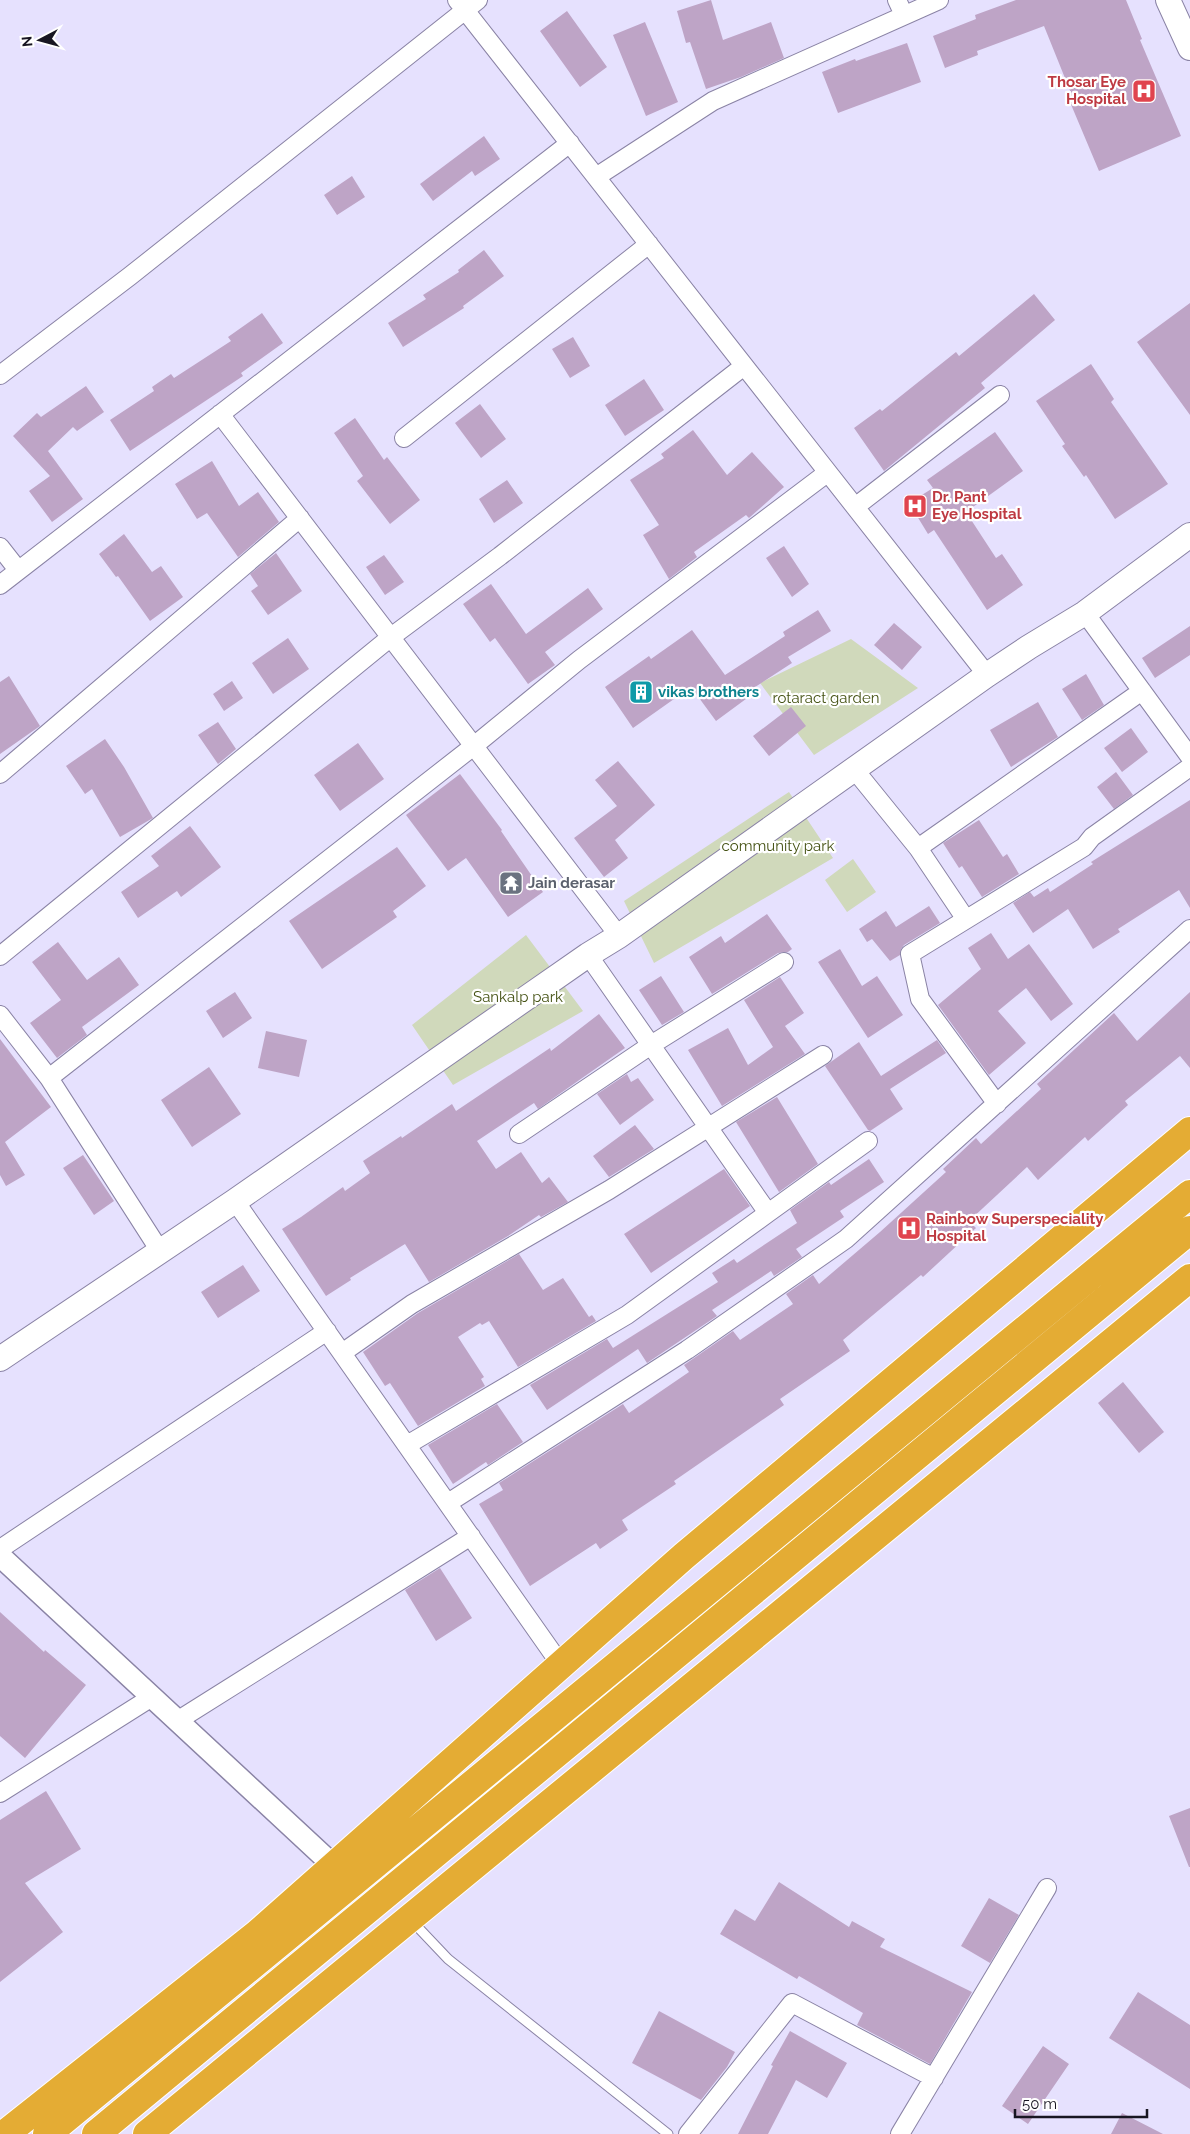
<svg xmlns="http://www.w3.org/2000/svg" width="1190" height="2134" font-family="Raleway,sans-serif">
<rect width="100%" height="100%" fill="#e6e1fe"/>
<path fill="#d0d9bb" d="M851,639l67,49 -104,67 -54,-72z
M789,792l44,66 -179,105 -30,-62z
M853,859l23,33 -29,20 -22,-32z
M526,935l57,76 -130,74 -41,-60z"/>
<path fill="#bea4c6" d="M711,0l12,40 48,-18 13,36 -43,19 -35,12 -16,-47 -4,1 -9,-32z
M1016,0h110l16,39 -2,1 41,96 -82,35 -32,-76 4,-2 -27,-67 -67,25 1,4 -33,13 -12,-32 43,-17 -1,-4z
M567,11l40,56 -27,20 -40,-56z
M645,22l33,80 -32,14 -33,-81z
M907,43l14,39 -83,31 -16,-41 33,-13 1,2z
M484,136l16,23 -25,17 -3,-5 -39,30 -13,-17z
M352,176l13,21 -28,18 -13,-20z
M484,250l20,26 -41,30 1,2 -61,39 -15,-24 38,-24 -3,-4 36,-23 -1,-2z
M1034,294l21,26 -74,63 4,5 -101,83 -30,-43 26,-19 2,2 74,-59 3,4z
M1190,303v112l-53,-73z
M262,313l21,30 -42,30 2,3 -113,75 -20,-31 44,-29 -2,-4 19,-13 3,4 57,-37 -3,-4z
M573,337l17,29 -20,12 -18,-29z
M1091,364l23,35 -3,3 57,82 -53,35 -29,-44 -2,2 -22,-31 3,-2 -29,-43z
M644,379l20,31 -39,26 -20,-31z
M86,386l18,26 -27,19 -4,-4 -25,24 35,48 -31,23 -23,-31 21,-15 -37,-40 24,-23 4,4z
M480,404l26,35 -25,19 -26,-35z
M355,418l29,42 3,-3 33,43 -30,24 -33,-43 6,-5 -29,-43z
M693,430l34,45 25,-23 32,35 -35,31 -3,-3 -52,37 3,5 -28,22 -26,-44 16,-10 -29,-45 34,-22 -3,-4z
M995,432l28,39 -57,41 30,46 6,-4 21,31 -36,25 -53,-80 -6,4 -19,-31 24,-15 -6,-8z
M212,461l27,45 19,-14 21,30 -41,35 -31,-44 -10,6 -22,-35z
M507,480l16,23 -29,20 -15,-24z
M124,534l28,38 9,-6 22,31 -33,24 -32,-45 -2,1 -17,-23z
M784,546l25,38 -17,13 -26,-39z
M276,553l26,38 -34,24 -17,-24 7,-5 -8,-12z
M384,555l20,27 -19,13 -19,-28z
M491,584l35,50 62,-46 15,21 -58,43 10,13 -27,19 -33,-46 -5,4 -27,-38z
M818,610l13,21 -43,26 4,6 -46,30 4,3 -34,25 -25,-34 -58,41 -28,-41 44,-31 2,3 41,-29 33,45 60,-39 -2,-4z
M894,623l28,24 -20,23 -28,-25z
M1190,626v29l-35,23 -13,-20z
M288,638l21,31 -36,25 -21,-31z
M1086,674l18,31 -22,15 -20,-31z
M9,676l31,50 -40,28v-72z
M232,681l11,17 -19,13 -11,-17z
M1038,702l20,35 -47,30 -21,-37z
M791,707l15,19 -37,30 -16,-20z
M218,722l18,27 -18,15 -20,-29z
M1131,728l17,24 -26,20 -18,-24z
M105,739l19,28 29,51 -33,19 -28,-48 -7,5 -19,-28z
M358,743l26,36 -44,32 -26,-36z
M618,761l37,44 -40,35 13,18 -24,19 -30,-39 43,-32 -22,-26z
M1116,772l17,23 -19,14 -17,-22z
M460,774l42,56 -1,1 42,61 -35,25 -42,-59 -18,13 -42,-56z
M1190,800v108l-11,-18 -61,39 2,3 -27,17 -25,-40 -35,24 -20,-30 17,-11 4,5 14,-9 2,4 43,-28 -2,-2z
M979,820l24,37 4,-3 12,20 -37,23 -20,-31 -3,2 -16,-25z
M190,826l31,41 -40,30 -4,-6 -39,27 -17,-26 38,-26 -8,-10z
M397,847l29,39 -33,25 4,6 -75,52 -33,-48z
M929,906l11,17 -36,22 -3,4 -1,6 -10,6 -18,-22 -5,3 -8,-13 27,-18 10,16z
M767,914l25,35 -4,3 -10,1 -66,41 -23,-37 32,-21 4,7z
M991,933l17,26 21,-15 44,60 -22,17 -25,-33 -28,23 28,32 -37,32 -51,-70 43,-36 -13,-21z
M58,942l29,38 32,-23 20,28 -57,42 5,8 -30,23 -27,-35 31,-23 -29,-38z
M840,949l22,37 15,-10 26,39 -35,23 -50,-76z
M661,976l23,36 -22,13 -23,-35z
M780,977l24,36 -19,13 20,28 -83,52 -34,-56 40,-22 20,37 25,-18 -29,-47z
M235,992l17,26 -29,20 -17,-27z
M1190,992v76l-10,-12 -55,45 3,4 -40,36 -3,-4 -47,43 -11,-13 -58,54 7,7 -53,49 -2,-2 -78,65 7,11 -70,48 4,6 -110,76 2,3 -54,36 6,10 -28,19 -4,-6 -66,43 -51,-82 24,-14 -4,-7 124,-79 6,9 60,-41 -5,-7 49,-34 7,9 53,-36 -7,-10 27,-19 6,9 61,-52 66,-60 -3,-3 33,-31 5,6 60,-55 -4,-5 77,-71 23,28z
M599,1014l26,34 -87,61 -4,-6 -57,38 19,28 25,-17 21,31 7,-6 19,25 -27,15 -2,-2 -31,21 -79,46 -24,-38 -55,34 1,2 -25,16 -44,-67 19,-12 42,-30 2,4 25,-18 -7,-12 38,-25 1,2 50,-34 4,7 94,-63 1,3z
M266,1031l41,9 -8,37 -41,-9z
M0,1039l51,68 -46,35 20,33 -19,11 -6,-11z
M937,1040l9,13 -56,36 13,20 -33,22 -2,-1 -43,-64 34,-24 22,34z
M209,1067l32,47 -49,33 -31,-47z
M627,1074l4,8 7,-4 16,22 -34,25 -23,-31z
M777,1097l41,67 -39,28 -43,-70z
M635,1125l19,24 -45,28 -16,-21z
M83,1155l31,46 -20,14 -31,-47z
M869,1159l15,23 -44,29 4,6 -48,32 6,8 -28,19 -3,-5 -59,39 5,6 -70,47 -9,-14 -91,61 -17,-25 77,-46 6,9 105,-66 -6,-9 22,-14 3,4 60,-40 -7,-13 39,-28 2,3z
M724,1169l26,37 -99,67 -27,-39z
M519,1254l24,36 20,-12 26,39 3,-2 4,6 -78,46 -29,-46 -7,4 -2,-2 -22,14 26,40 -3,2 4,7 -67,40 -28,-43 -5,3 -22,-34 55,-39z
M243,1265l17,26 -42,27 -17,-26z
M1123,1382l41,50 -25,21 -41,-50z
M497,1404l26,38 -35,23 -2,-3 -33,22 -25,-39z
M440,1568l32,50 -36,23 -31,-51z
M0,1612l44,40 1,-2 41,35 -61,73 -25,-22z
M46,1791l35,58 -56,34 38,49 -63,50v-162z
M1190,1808v59h-1l-20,-51z
M779,1882l70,45 3,-6 33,18 -5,8 92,45 -42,72 -73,-39 6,-12 -64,-37 -2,3 -77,-45 15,-25 20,12z
M989,1898l30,17 -29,48 -29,-17z
M1138,1992l52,33v64l-81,-51z
M659,2011l76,41 -8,15 -26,33 -69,-37z
M790,2031l57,32 -20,35 -31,-18 -28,54h-30l35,-68 -2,-1z
M1043,2046l26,18 -41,60 -26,-18z
M1122,2113l41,21h-52z"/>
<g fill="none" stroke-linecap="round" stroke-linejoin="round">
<g stroke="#8a83a5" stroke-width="11">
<path id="service" d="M411,1920l37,39 220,175"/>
</g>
<g stroke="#8a83a5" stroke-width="20">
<path id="minor" d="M457,0l530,675
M897,0l7,15
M596,177l117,-76 226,-101
M0,375l130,-99 348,-276
M220,414l399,522
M404,438l245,-194
M855,507l145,-112
M0,547l18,23
M0,585l570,-442
M1085,613l105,144
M854,769l64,79 47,70
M0,774l300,-256
M918,848l224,-157
M0,956l391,-319 109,-81 244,-190
M0,1015l49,63 111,173
M49,1078l426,-333 104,-85 248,-187
M997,1104l-77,-105 -10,-45 174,-107 8,-10 98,-70
M519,1134l132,-89 133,-83
M235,1201l326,464
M768,1213l100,-72
M342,1353l70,-49 197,-114 214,-135
M407,1445l220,-130 141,-102 -180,-258
M448,1503l239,-153 159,-111 344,-310
M0,1549l327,-218
M177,1721l294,-185
M0,1793l152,-96
M688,2134l104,-131 142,75
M900,2134l147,-246"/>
</g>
<g stroke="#8a83a5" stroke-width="24">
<path id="tertiary" d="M0,1556l334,310"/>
</g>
<g stroke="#8a83a5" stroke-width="26">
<path id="secondary" d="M1168,0l22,48
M0,1359l235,-158 353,-246 31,-19 368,-261 42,-28 56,-34 105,-78"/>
</g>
<g stroke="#fff" stroke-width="30">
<path id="trunk" d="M5,2134l252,-200 427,-378 506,-425
M47,2134l1143,-940
M96,2134l1094,-904
M147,2134l1043,-856"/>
</g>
<use href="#service" stroke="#fff" stroke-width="9"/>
<use href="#minor" stroke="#fff" stroke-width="18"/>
<use href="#tertiary" stroke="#fff" stroke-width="21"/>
<use href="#secondary" stroke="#fff" stroke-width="24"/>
<use href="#trunk" stroke="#e4ac34" stroke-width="28"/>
</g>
<defs>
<g id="hospital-square" transform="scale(1.25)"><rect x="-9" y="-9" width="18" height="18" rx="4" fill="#e0444e" stroke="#fff"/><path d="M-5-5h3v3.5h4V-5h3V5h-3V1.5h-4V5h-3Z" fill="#fff"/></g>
<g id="building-square" transform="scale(1.25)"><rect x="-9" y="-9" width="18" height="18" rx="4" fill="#0f9aa8" stroke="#fff"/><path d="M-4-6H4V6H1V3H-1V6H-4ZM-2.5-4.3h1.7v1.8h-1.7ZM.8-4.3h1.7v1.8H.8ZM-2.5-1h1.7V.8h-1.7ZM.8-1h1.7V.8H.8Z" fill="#fff"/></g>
<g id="temple-square" transform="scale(1.25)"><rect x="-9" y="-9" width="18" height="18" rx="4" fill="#6b7280" stroke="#fff"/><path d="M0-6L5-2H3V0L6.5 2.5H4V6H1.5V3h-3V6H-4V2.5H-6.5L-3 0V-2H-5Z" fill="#fff"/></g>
</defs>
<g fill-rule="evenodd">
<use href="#hospital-square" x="1144" y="91"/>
<use href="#hospital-square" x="915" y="506"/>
<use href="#building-square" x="641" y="692"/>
<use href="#temple-square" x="511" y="883"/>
<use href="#hospital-square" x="909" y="1228"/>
</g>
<g text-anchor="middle" stroke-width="4.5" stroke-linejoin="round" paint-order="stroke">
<g font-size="15" font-weight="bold" fill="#be3a42" stroke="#fff" text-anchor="start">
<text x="1126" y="87" text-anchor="end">Thosar Eye<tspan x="1126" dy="17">Hospital</tspan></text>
<text x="932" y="502">Dr. Pant<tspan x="932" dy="17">Eye Hospital</tspan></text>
<text x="926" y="1224">Rainbow Superspeciality<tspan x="926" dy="17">Hospital</tspan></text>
</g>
<g font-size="15" font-weight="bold" fill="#0d838f" stroke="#fff" text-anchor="start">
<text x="658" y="697">vikas brothers</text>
</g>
<g font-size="15" fill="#455214" stroke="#fff">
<text x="826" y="703">rotaract garden</text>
<text x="778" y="851">community park</text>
<text x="518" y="1002">Sankalp park</text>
</g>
<g font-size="15" font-weight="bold" fill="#5b616d" stroke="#fff" text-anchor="start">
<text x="528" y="888">Jain derasar</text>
</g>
</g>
<g transform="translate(40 40) rotate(264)" stroke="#ffffff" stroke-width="4" paint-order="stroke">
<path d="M0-4L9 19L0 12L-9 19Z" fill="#181622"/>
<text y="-8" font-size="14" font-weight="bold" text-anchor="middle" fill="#181622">N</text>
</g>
<path d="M1015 2109v8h132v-8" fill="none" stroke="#181622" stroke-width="2.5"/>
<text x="1022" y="2109" font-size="15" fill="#181622" stroke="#ffffff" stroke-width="4" paint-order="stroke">50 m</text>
</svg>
